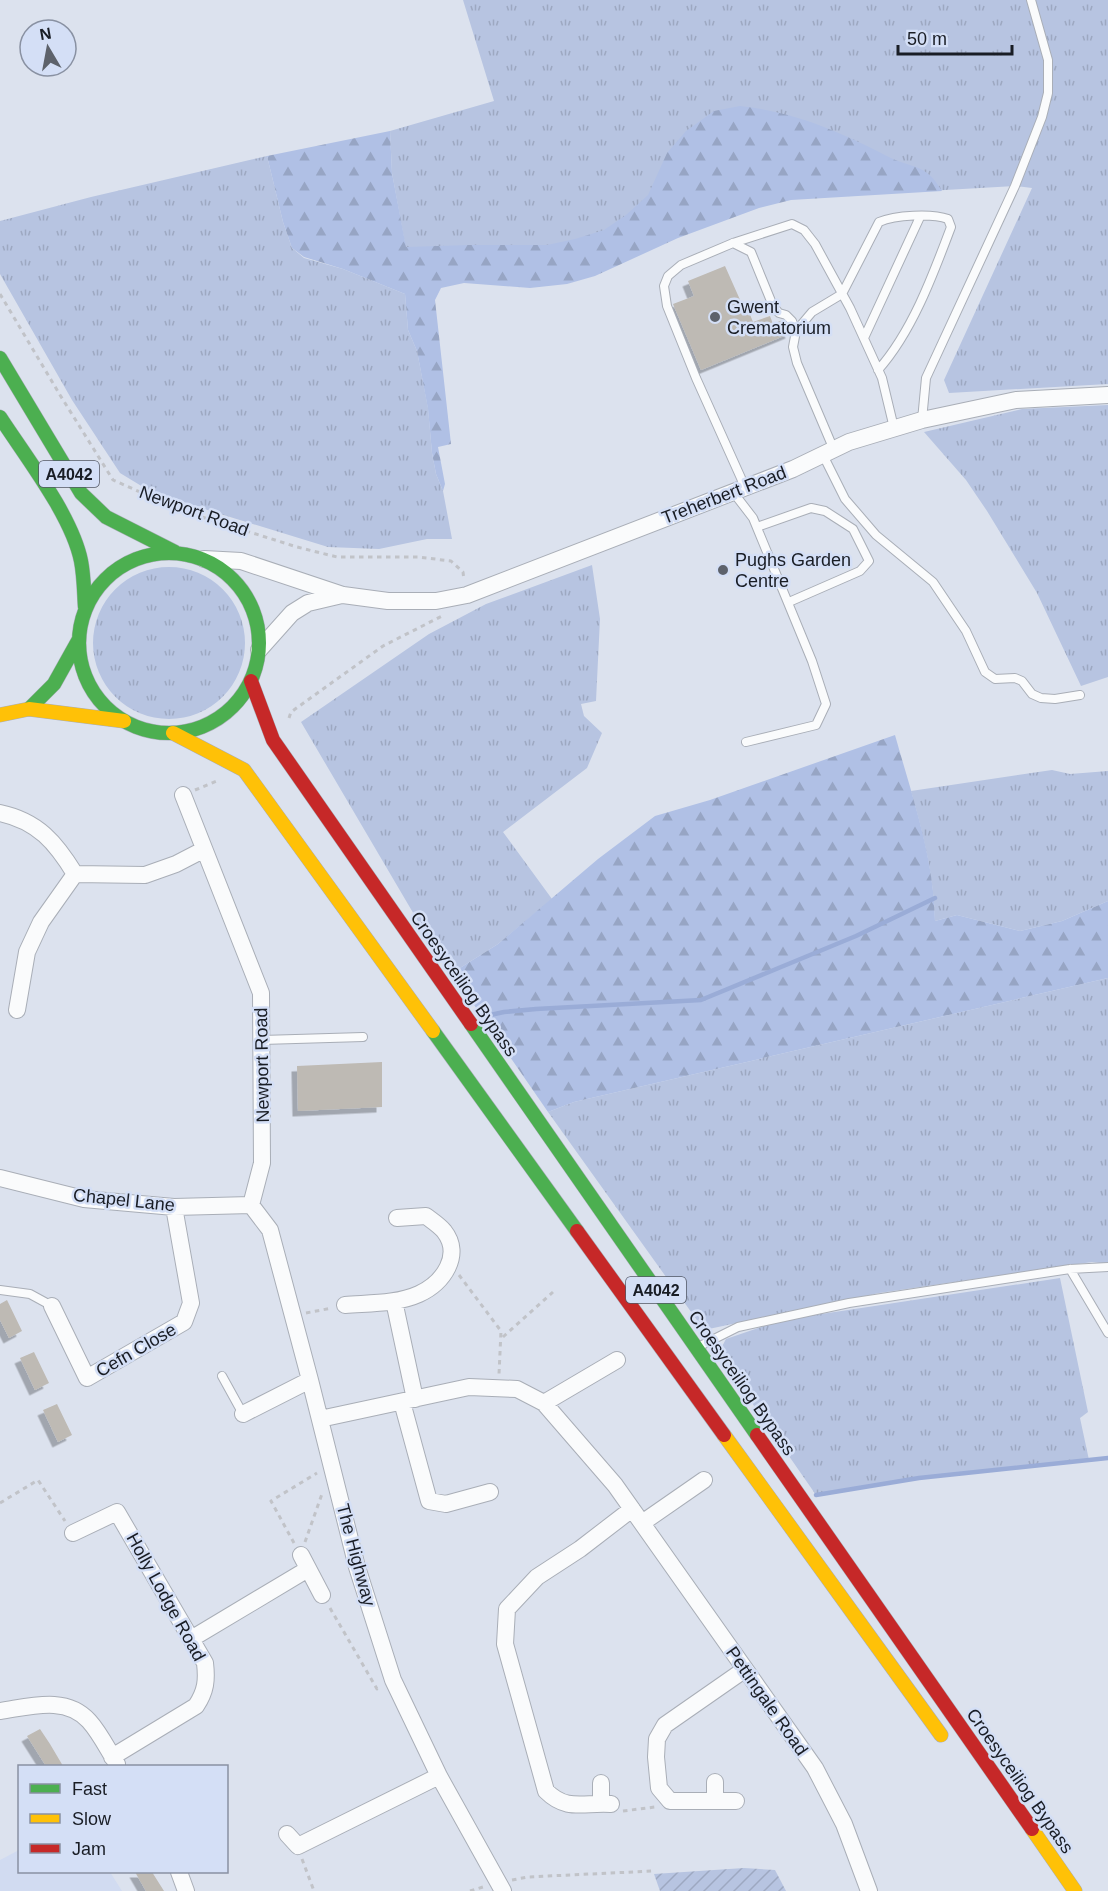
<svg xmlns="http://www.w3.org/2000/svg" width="1108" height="1891" font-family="Helvetica,sans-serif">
<defs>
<pattern id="grass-tufts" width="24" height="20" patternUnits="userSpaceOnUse" patternTransform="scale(1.5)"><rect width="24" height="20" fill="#b7c4e1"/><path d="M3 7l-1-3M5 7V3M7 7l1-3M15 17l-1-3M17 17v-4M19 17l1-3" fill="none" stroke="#9da8c1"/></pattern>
<pattern id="forest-firs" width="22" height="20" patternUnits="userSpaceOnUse" patternTransform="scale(1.5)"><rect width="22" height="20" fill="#b0c0e5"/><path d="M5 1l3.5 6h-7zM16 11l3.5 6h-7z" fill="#97a5c4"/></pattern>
<pattern id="garden-furrows" width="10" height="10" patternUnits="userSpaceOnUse" patternTransform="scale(1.5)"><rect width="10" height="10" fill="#b7c4e1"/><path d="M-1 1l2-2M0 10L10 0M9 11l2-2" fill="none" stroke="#9da8c1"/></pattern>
<filter id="shadow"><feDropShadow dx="-5.5" dy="5.5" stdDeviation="0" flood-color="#0004"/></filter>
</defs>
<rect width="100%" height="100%" fill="#dce2ee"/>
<path fill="#d1dbf1" d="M19,1850l1,22h90l12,19h-122v-31z"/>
<path fill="url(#grass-tufts)" d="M463,0h645v384l-159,9 -5,-13 88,-192 -17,-2 -244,14 -211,54 -153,1 -15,-82 -2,-42 104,-30z
M267,156l16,66 9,26 12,10 39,11 62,25 3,36 9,21 11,57 4,45 4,21 7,17 9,48h-25l-48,10 -51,-2 -124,-38 -56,-19 -28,-17 -48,-73 -72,-126v-53l91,-24z
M1108,405v272l-27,9 -44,-93 -50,-82 -21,-31 -42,-48 98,-23z
M592,565l8,54 -4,82 -15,3 3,12 18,17 -15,35 -84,64 49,67 -54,45 -46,29 -30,-45 -121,-206 128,-88 57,-30z
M93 643a76 76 0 1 1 152 0a76 76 0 1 1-152 0Z
M1052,770l18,4 38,-3v130l-46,20 -42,10 -63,-16 -22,6c-1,-44 -12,-88 -24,-130z
M1108,978v286l-16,-2 -213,31 -175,37 -156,-218 26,-10z
M1060,1278l28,134 -8,6 9,42 -170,18 -103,17 -98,-141 8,-15 56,-19z"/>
<path fill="url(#forest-firs)" d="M740,106c57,6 103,27 153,53 11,5 25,7 34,14 6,4 11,12 15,18l-151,9 -32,8 -81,30 -83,38 -28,8 -37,4 -66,-5 -23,5 -6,12 16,144 -13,3 7,37 -2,7 -7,-17 -4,-21 -4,-44 -11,-58 -9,-21 -3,-36 -62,-25 -39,-12 -12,-9 -9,-26 -16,-66 123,-25 2,42 14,74 63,-2h78l28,-6 29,-9 22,-15 22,-20 19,-42 19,-22 28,-20z
M895,735c17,61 39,122 40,186l22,-6 63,16 42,-10 46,-20v77l-534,124 -26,10 -96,-139 46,-29 100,-85 57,-43 55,-16z"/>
<path fill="url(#garden-furrows)" d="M744,1868l31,2 11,21h-126l-6,-17z"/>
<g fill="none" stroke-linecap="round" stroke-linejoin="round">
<path stroke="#9aacd7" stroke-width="4.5" d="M481,1017l23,-5 32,-3 165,-9 155,-64 79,-38
M816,1495l103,-17 189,-20"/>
</g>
<path fill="#bebab4" filter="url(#shadow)" d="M725,266l16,36 -6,2 3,7 9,-4 6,15 17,-6 3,8 12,-5 6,14 -90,37 -28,-66 21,-8 -6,-15z
M382,1062v45l-84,4 -1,-45z
M7,1300l15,31 -13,7 -9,-18v-16z
M34,1352l15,31 -14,7 -15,-32z
M57,1404l15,31 -14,7 -15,-32z
M40,1729l10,15 13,22h-17l-19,-30z
M135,1872h17l12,19h-18z"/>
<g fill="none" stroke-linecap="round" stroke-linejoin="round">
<g stroke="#a9aeb7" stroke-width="10">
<path id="lane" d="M733,243l18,9 22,54 6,7 7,2 6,6 4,10 -3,16 4,16 37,87
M796,331l16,-19 30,-18 37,-72c16,-7 53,-9 69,-3l3,8c-18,48 -39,105 -73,143
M864,338l56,-121
M922,420l4,-42 89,-192 27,-69 6,-24v-33l-17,-60
M823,455l22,44 31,36 57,47 33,49 19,41 10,7 20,-1 7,3 10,13 9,4 14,1 25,-4
M745,487l-49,-109 -29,-72 -3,-20 4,-10 13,-11 52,-22 59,-19 12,6 11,14 35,64 32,70 12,50
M733,492l20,26 59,143 14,43 -10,21 -70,17
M757,527l54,-19 14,3 28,18 16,32 -9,10 -71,31
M262,1040l101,-3
M1070,1269l38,64
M0,1290l30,4 22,12
M702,1345l36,-18 111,-24 221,-34 38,-2
M222,1376l21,38"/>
</g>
<g stroke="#a9aeb7" stroke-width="18">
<path id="street" d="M204,559l37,2 102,34 45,6h48l31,-6 326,-126 56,-27 73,-22 94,-20 92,-5
M259,650l33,-37 16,-10 34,-8
M183,795l78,198 1,170 -11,42
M0,813c38,8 56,30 75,61l70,1 31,-11 27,-14
M17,1010l10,-58 14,-30 34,-48
M0,1178l84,21 90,8 77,-2
M251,1205l19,25 40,150 47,187 36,113 46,96 64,115
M394,1301l21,98
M345,1305c24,-2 52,-1 74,-11 24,-11 44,-39 25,-63 -5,-6 -13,-11 -18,-15l-29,2
M52,1306l35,72 97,-56 7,-19 -17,-96
M402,1402l27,99 17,3 44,-12
M544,1403l73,-43
M243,1414l67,-34
M320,1419l149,-32 48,2 27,14 71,82 200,283 29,56 25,67
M642,1523l62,-43
M73,1533l44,-21 88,151c2,17 1,28 -9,43l-84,51
M301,1555l21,40
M191,1639l117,-70
M0,1711c29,-4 66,-16 89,10 11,12 19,29 28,43
M715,1801v-19
M736,1801h-66l-11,-13 -3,-31 1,-18 8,-14 79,-55
M601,1804v-21
M611,1804c-27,-2 -44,8 -65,-13l-41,-147 2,-35 30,-32 43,-28 52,-40
M287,1834l11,12 141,-70
M179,1872l7,19"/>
</g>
<g stroke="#a9aeb7" stroke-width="15">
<path id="fast" d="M0,358l81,135 25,24 69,35
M0,417c26,40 72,99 81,144 3,15 3,31 4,46
M79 643a90 90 0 1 1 180 0a90 90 0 1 1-180 0Z
M29,709l25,-25 24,-43
M471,1024l286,411
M433,1031l144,200"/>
</g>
<g stroke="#a9aeb7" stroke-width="15">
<path id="slow" d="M0,715l29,-6 95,12
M173,733l71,37 189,261
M724,1435l217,300
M1032,1829l43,62"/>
</g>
<g stroke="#a9aeb7" stroke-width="15">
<path id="jam" d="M251,681l22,59 198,284
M577,1231l147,204
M757,1435l275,394"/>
</g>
<path stroke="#c1c3c8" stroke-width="3" stroke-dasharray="4.5 4.5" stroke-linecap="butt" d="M0,294l60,101 53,85 70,31 114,36 40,10h81l33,4 12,11 1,8
M289,718l2,-6 92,-66 59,-30
M195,790l22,-9
M459,1275l42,56 -2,43
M306,1313l26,-5
M503,1337l50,-45
M0,1503l38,-23 27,41
M305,1542l17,-48
M294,1543l-23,-42 46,-28
M330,1608l47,81 4,-2
M623,1811l32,-4
M302,1859l12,32
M512,1880l16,-3 125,-6
M470,1891l13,-4"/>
<use href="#lane" stroke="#fafbfc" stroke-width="8"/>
<use href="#street" stroke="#fafbfc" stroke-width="16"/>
<use href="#fast" stroke="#4caf50" stroke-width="14"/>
<use href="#slow" stroke="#ffc107" stroke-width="14"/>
<use href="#jam" stroke="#c62828" stroke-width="14"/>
</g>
<g fill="#5d626b" stroke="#d4dff6" stroke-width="2">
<circle cx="715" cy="317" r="6"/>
<circle cx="723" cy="570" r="6"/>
</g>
<g text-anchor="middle" stroke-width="5" stroke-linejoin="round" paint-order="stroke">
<g fill="#d4dff6" stroke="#515764" stroke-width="1.5">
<rect x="39" y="461" width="60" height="26" rx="4.5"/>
<rect x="626" y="1277" width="60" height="26" rx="4.5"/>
</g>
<g font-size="16" font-weight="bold" fill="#191d25">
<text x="69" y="480">A4042</text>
<text x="656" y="1296">A4042</text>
</g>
<g font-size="18" fill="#191d25" stroke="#d4dff6" text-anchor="start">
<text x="727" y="313">Gwent<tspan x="727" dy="21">Crematorium</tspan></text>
<text x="735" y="566">Pughs Garden<tspan x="735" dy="21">Centre</tspan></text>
</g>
<g font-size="18" fill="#191d25" stroke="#d4dff6">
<text transform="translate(724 495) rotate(-21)" y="6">Treherbert Road</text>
<text transform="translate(194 511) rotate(20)" y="6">Newport Road</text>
<text transform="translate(464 984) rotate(55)" y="6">Croesyceiliog Bypass</text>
<text transform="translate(262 1065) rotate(-91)" y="6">Newport Road</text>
<text transform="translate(124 1200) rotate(6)" y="6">Chapel Lane</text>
<text transform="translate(136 1350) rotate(-30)" y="6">Cefn Close</text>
<text transform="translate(742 1383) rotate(55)" y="6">Croesyceiliog Bypass</text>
<text transform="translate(356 1555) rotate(75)" y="6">The Highway</text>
<text transform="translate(166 1597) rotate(61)" y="6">Holly Lodge Road</text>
<text transform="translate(767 1701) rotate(55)" y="6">Pettingale Road</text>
<text transform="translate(1020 1781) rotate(55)" y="6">Croesyceiliog Bypass</text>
</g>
</g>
<rect x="18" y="1765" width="210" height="108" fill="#d4dff6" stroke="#8991a2" stroke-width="1.5"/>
<rect x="30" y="1784" width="30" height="9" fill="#4caf50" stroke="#8991a2" stroke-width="1.5"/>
<text x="72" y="1795" font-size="18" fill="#191d25">Fast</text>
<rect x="30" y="1814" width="30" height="9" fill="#ffc107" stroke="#8991a2" stroke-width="1.5"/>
<text x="72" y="1825" font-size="18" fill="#191d25">Slow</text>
<rect x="30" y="1844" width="30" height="9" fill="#c62828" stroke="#8991a2" stroke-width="1.5"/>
<text x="72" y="1855" font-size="18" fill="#191d25">Jam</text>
<g transform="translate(48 48) rotate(350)"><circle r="28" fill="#d4dff6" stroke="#8991a2" stroke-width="1.5"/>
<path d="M0-4.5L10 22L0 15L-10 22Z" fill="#5d626b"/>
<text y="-9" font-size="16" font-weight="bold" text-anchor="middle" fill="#191d25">N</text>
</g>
<path d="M898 45v9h114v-9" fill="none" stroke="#191d25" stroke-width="3"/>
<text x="907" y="45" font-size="18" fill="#191d25" stroke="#d4dff6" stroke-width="4.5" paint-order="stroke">50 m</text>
</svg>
